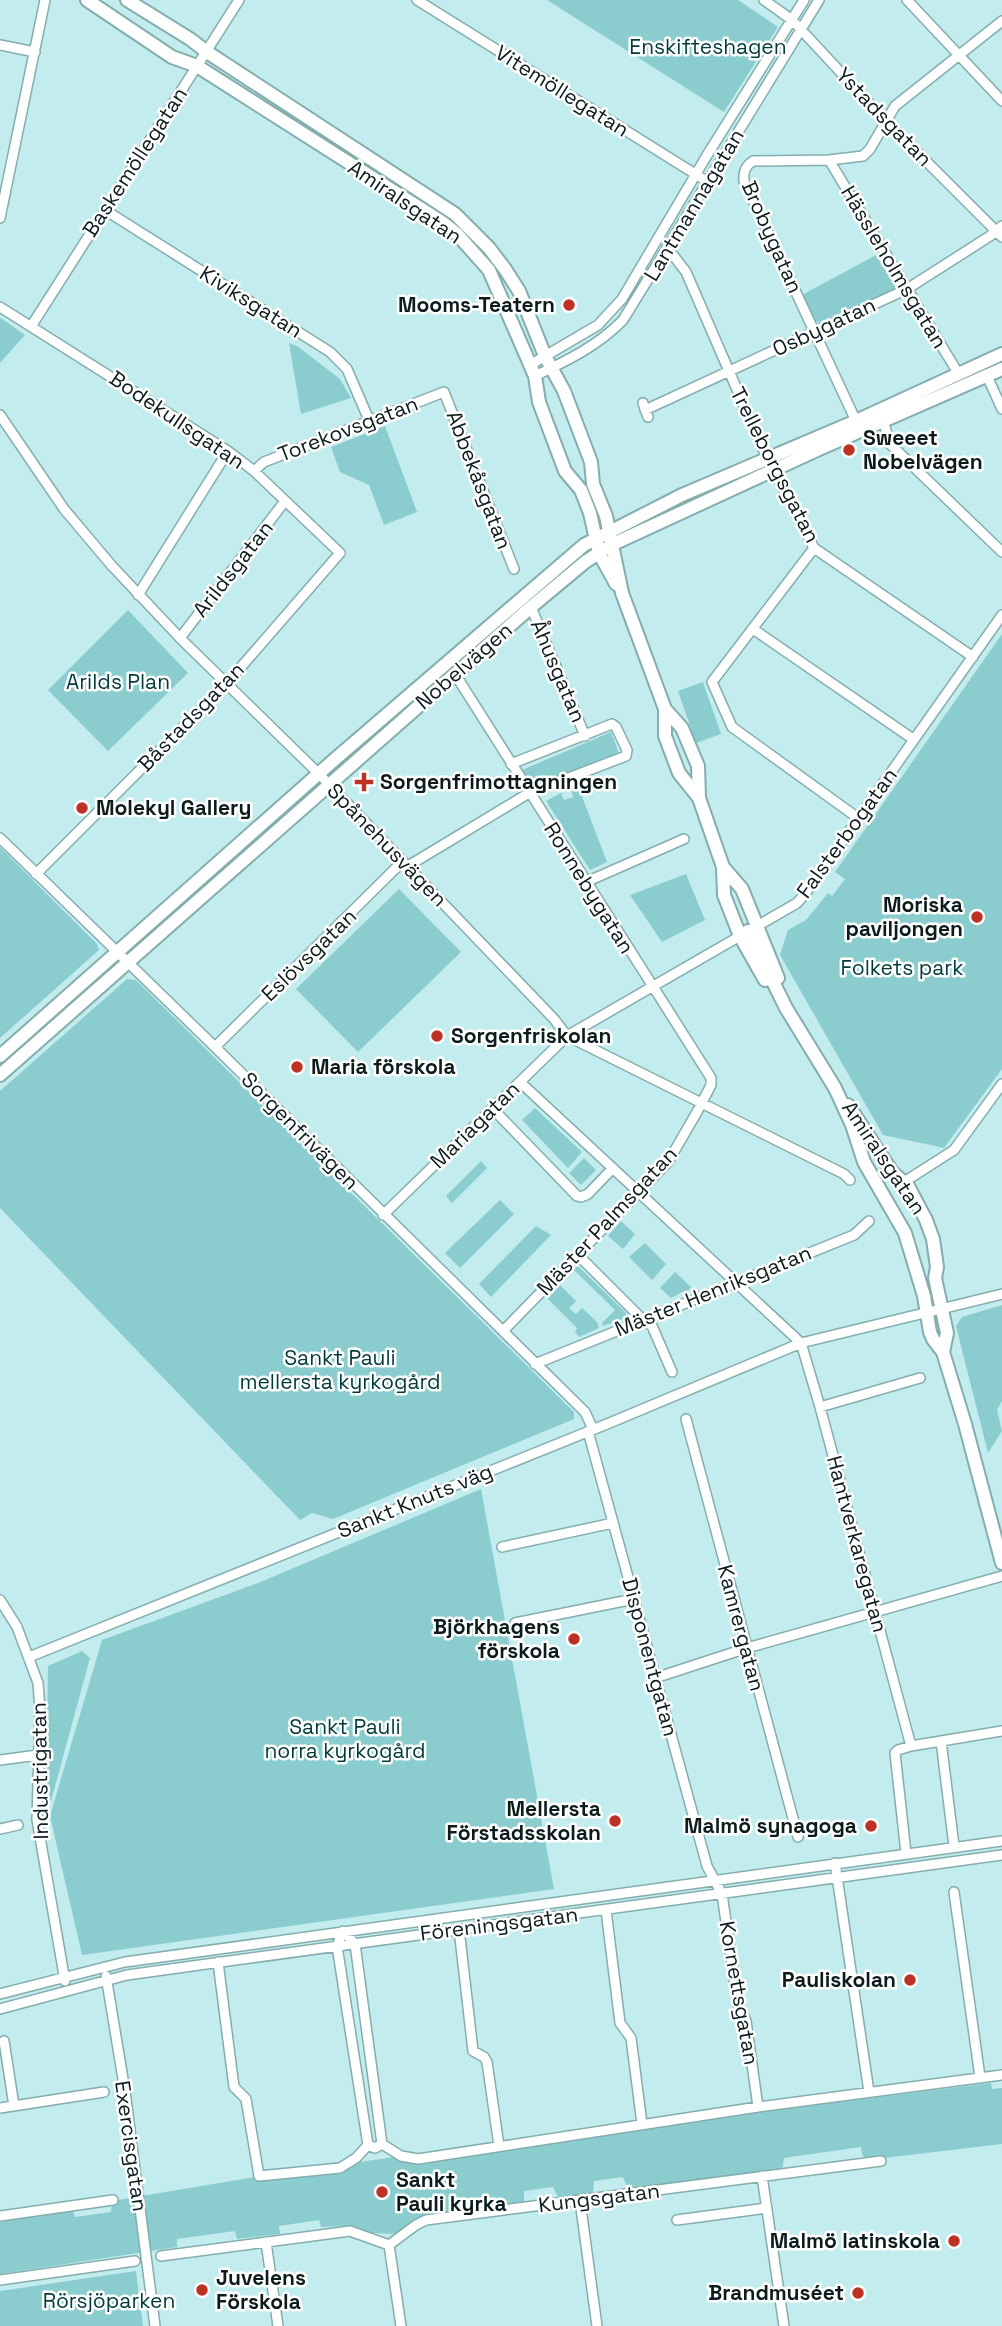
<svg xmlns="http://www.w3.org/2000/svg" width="1002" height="2326" font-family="'Space Grotesk',sans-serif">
<rect width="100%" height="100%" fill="#c2eced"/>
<path fill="#8bcdce" d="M547,0h191l40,27 -54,85z
M876,255l21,33 -78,34 -6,-2 -11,-25z
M1,318l24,17 -25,28v-44z
M289,343l8,3 43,33 11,19 -50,16z
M385,426l32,86 -33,13 -15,-40 -29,-13 -9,-25z
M128,610l60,63 -80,78 -60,-61z
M1002,634v435l-58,79 -61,-13 -103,-180 8,-25 18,-10 22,-27 4,3 13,-17 -10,-7z
M703,682l18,52 -25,9 -18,-52z
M611,732l9,24 -88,37 -10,-23z
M578,786l29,76 -17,8 -44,-69 15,-8 3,7 9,-3 -2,-8z
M0,847l97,97 2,6 -99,88z
M686,874l19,46 -43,22 -32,-47z
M399,889l62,63 -103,100 -62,-63z
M127,979l9,1 186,184 -1,4 5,4h4l244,240v7l-241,100 -21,-6 -12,7 -300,-312v-117z
M535,1108l47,44 -14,16 -46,-48z
M584,1158l12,12 -15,15 -12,-12z
M481,1161l6,7 -35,35 -6,-7z
M500,1200l14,14 -54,54 -15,-15z
M621,1221l14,13 -12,15 -15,-13z
M536,1226l15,9 -60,62 -12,-13z
M645,1243l21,21 -14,16 -23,-23z
M576,1267h3l47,46 -1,5 -22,8 -1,-3 13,-13 -41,-40z
M675,1272l16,15 -3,4 -2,-1 -15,8 -11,-10z
M560,1285l16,16 -7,7 7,6 6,-6 15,14 2,6 -20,9 -4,-5 2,-4 -30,-30z
M1002,1305v96l-5,9 5,21 -14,22 -32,-127 6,-9z
M481,1489l73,400 -472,66 -32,-139 52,-176 156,-57z
M82,1651l8,7 -39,143 -5,-1 2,-134z
M991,2083l1,6 10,-1v56l-135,16 -5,-6 -1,-7 -77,11 -2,13 -153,20 -6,-14 -29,4 -1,15 -34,3 -6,-12 -29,4v11l-40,7 -6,-11 -23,3 -1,13 -27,3 -31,17 -25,-1 -26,-7 -24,1 -2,-7 -40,6 1,8 -43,5 -2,-8 -58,8v8l-177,27v-56l72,-11 3,10 36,-5 1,-11 131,-22 158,-23 31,4 233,-36z
M136,2271l7,55h-143v-35z"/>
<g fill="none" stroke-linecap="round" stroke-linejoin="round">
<g stroke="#84adae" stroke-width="12">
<path id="minor" d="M417,0l291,182
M764,0l28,20 93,100 117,117
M907,0l95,101
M0,45l35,7
M829,160l129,213
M105,210l225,142 17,17 22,51
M0,218l45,-218
M666,251l7,4 13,17 76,175 52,101 159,109
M0,307l228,144 26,20 86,82 -112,129 -192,192
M32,325l207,-325
M530,365l68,-40 24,-26 84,-142 98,-157
M535,376c31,-15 63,-30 88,-56l196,-320
M987,376l15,33
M643,403l5,14
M645,410l262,-121 83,-53 12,-10
M0,415l64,94 48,57 68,72 139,136 235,245 13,17 277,138 6,6
M883,420l7,24 112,108
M856,421l-112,-240c-1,-9 1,-15 9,-20l76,-1 34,-4 7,-7 25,-43 107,-85
M254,471l10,-9 180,-70 70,177
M814,548l-102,134 20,45 126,91
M138,595l90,-144
M531,607l54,129
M753,629l160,110
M180,638l105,-137
M455,674l256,404v7l-14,27 -29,50 -165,169
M0,838l215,209 370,365 8,17
M408,866l121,-73 97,-37 1,-6 -11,-23 -4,-3 -101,40
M586,882l98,-43
M215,1047l187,-185
M520,1082l281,261 19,64 91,339
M492,1108l85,88 4,1 7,-3 25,-26
M904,1182l50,-32 48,-66
M383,1215l184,-179 230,-133 8,-9 197,-279
M578,1255l64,64 10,7 20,46
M535,1364l319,-129 15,-14
M820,1407l100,-29
M686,1419l112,418
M588,1431l119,435 15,28 16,111 8,16 12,86
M502,1547l111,-24
M0,1600l17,27 21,56 2,27 -3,110 28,161
M515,1623l119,-24
M29,1657l578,-233 194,-81 201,-49
M655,1678l92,-30 255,-72
M941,1741l13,105
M0,1760l38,-5
M0,1829l18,-4
M906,1853l-11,-100 3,-3 13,-4 91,-15
M835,1863l34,229
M954,1892l26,185
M606,1910l14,113 11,15 11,86
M459,1929l14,122 11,6 3,5 12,84
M343,1931l12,13 27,200 -7,4 -7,-3 -31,-199z
M218,1962l16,125 12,12 13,77 81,-8 16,-10 12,-13
M106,1976l19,115 30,235
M0,1994l125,-32 877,-121
M0,2009l127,-34 875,-120
M4,2041l10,65
M0,2108l104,-16
M382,2144l19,12 17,3 340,-52 244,-32
M762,2176l22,150
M580,2201l17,125
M0,2216l113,-16
M677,2220l90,-12
M266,2242l12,84
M389,2245l12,81
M161,2256l189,-25 39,14 27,-20 10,-5 455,-59
M0,2280l135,-19"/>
</g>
<g stroke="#84adae" stroke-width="16">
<path id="major" d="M87,0l85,57 25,9 245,156 15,12 32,36 46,106 4,26 26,69 16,19 9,23 9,40 17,31
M127,0l63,39 17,13 248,162 34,34 16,21 14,22 26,65 19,35 27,71 2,22 13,32 16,77 43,116v27l14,37 20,25
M665,709l17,19 16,38 1,32 24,69 1,28 16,41 25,44
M723,867l19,22 36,89
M748,931l38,77 49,80 17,37 12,37 41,71 19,63 6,36 3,7 10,13 22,72 37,139
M0,1056l334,-296 250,-215 98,-50 174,-74 146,-67
M0,1075l531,-468 54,-45 26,-17 208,-96 183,-80
M848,1105l44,67 16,14 18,34 7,19 4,28 -2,11 12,55 -4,19"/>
</g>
<use href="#minor" stroke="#fff" stroke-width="9"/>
<use href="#major" stroke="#fff" stroke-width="12"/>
</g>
<g fill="#be3125" stroke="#fff" stroke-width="2.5">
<circle cx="569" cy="305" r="7"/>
<circle cx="849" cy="450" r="7"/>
<path d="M360.5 771.5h7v7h7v7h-7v7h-7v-7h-7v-7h7z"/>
<circle cx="82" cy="808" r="7"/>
<circle cx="977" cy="917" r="7"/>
<circle cx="437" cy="1036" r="7"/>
<circle cx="297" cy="1067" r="7"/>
<circle cx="574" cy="1639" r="7"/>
<circle cx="615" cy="1821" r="7"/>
<circle cx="871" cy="1826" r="7"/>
<circle cx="910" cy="1980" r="7"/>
<circle cx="382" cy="2192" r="7"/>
<circle cx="954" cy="2241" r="7"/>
<circle cx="202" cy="2290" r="7"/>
<circle cx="858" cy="2293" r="7"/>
</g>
<g text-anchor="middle" stroke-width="5" stroke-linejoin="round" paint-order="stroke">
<g font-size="21" fill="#003a3b" stroke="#fff">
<text x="708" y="54">Enskifteshagen</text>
<text x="118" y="689">Arilds Plan</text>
<text x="902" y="975">Folkets park</text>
<text x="340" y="1365">Sankt Pauli<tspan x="340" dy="24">mellersta kyrkogård</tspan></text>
<text x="345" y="1734">Sankt Pauli<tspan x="345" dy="24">norra kyrkogård</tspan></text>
<text x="109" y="2308">Rörsjöparken</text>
</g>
<g font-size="21" fill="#0c1c1c" stroke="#fff">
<text transform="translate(562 91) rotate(32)" y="7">Vitemöllegatan</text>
<text transform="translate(884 117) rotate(46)" y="7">Ystadsgatan</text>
<text transform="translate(135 162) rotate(-57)" y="7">Baskemöllegatan</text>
<text transform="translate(405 202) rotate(34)" y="7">Amiralsgatan</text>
<text transform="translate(694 205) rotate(-59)" y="7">Lantmannagatan</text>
<text transform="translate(772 237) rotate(66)" y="7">Brobygatan</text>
<text transform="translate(894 267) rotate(59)" y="7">Hässleholmsgatan</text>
<text transform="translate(251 302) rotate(32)" y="7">Kiviksgatan</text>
<text transform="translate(824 327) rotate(-25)" y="7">Osbygatan</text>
<text transform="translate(177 420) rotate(34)" y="7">Bodekullsgatan</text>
<text transform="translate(348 429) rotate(-21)" y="7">Torekovsgatan</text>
<text transform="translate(775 465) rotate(63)" y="7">Trelleborgsgatan</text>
<text transform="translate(479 480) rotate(69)" y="7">Abbekåsgatan</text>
<text transform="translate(233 569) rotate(-52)" y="7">Arildsgatan</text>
<text transform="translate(464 666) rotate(-41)" y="7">Nobelvägen</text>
<text transform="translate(558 671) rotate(67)" y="7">Åhusgatan</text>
<text transform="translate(191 717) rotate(-46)" y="7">Båstadsgatan</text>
<text transform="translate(847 833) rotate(-54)" y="7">Falsterbogatan</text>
<text transform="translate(387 845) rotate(46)" y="7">Spånehusvägen</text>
<text transform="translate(589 888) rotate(58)" y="7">Ronnebygatan</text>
<text transform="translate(309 955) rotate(-44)" y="7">Eslövsgatan</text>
<text transform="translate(475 1125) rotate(-44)" y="7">Mariagatan</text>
<text transform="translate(300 1131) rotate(45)" y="7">Sorgenfrivägen</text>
<text transform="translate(884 1158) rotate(56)" y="7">Amiralsgatan</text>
<text transform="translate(607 1221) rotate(-47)" y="7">Mäster Palmsgatan</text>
<text transform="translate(713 1291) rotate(-22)" y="7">Mäster Henriksgatan</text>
<text transform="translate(415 1501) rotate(-22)" y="7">Sankt Knuts väg</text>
<text transform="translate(857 1544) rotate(75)" y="7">Hantverkaregatan</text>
<text transform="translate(741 1628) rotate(75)" y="7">Kamrergatan</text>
<text transform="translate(650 1657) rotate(75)" y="7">Disponentgatan</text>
<text transform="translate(40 1771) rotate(-91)" y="7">Industrigatan</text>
<text transform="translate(499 1924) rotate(-7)" y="7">Föreningsgatan</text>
<text transform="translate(739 1993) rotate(80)" y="7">Kornettsgatan</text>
<text transform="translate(131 2146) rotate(82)" y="7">Exercisgatan</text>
<text transform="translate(599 2198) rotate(-7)" y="7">Kungsgatan</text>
</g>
<g font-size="21" font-weight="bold" fill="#0c1c1c" stroke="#fff" text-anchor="end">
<text x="555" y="312">Mooms-Teatern</text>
<text x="863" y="445" text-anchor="start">Sweeet<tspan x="863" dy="24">Nobelvägen</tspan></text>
<text x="380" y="789" text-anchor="start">Sorgenfrimottagningen</text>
<text x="96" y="815" text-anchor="start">Molekyl Gallery</text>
<text x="963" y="912">Moriska<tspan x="963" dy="24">paviljongen</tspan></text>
<text x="451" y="1043" text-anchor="start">Sorgenfriskolan</text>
<text x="311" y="1074" text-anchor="start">Maria förskola</text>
<text x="560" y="1634">Björkhagens<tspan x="560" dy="24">förskola</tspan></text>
<text x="601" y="1816">Mellersta<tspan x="601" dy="24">Förstadsskolan</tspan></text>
<text x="857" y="1833">Malmö synagoga</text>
<text x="896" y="1987">Pauliskolan</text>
<text x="396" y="2187" text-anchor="start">Sankt<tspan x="396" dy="24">Pauli kyrka</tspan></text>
<text x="940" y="2248">Malmö latinskola</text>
<text x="216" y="2285" text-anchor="start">Juvelens<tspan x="216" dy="24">Förskola</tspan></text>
<text x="844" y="2300">Brandmuséet</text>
</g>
</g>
</svg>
